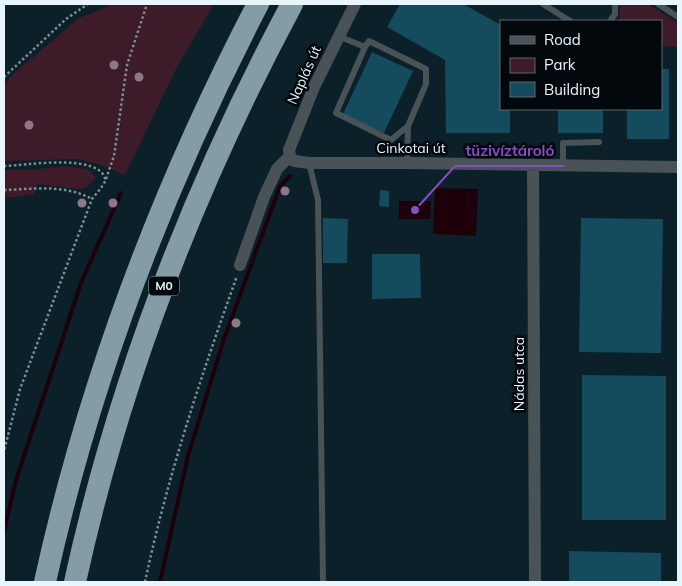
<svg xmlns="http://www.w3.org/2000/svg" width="682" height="586" font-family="Mulish,sans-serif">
<rect width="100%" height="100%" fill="#0b2028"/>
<path fill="#3e1b28" d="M109,4h105l-37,63 -52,108 -24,-10 -24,-6 -73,2v-75l7,-10 68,-58 23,-9z
M620,4h28l30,19v24l-17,-1v-25h-42z
M64,166l24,3 8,9 -9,9 -9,2 -41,-5 -3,10 -17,3h-13v-27h26z"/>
<path fill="#1e000b" d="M435,188l43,1 -2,47 -43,-2z
M399,201h32l-1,18h-31z"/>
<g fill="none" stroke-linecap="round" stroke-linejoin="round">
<path stroke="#1e000b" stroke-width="4" d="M4,532l12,-52 65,-197 40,-90
M160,582l28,-126 36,-117 56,-153 10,-10"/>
</g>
<path fill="#144b5d" d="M400,4h63l38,21v84h9v24h-64l-1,-73 -58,-33z
M372,52l41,19 -29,62 -41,-19z
M661,69h8v70h-42v-30h34z
M558,109h45v24h-45z
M380,190l9,1v16l-10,-1z
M323,218l25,1 -1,44h-24z
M581,218l82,1 -2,134 -82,-1z
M372,254h48l1,44 -49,1z
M582,375l84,1v144h-84z
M569,551l92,2v29h-92z"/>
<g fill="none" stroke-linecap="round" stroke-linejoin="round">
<path stroke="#7d8e95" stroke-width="2.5" stroke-dasharray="2.5 2.5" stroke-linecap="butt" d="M4,77l62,-58 22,-15
M4,166c25,-1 75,-10 96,5 3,2 4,6 6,9l-5,8 -9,11 -72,190 -16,62
M106,179l8,-23 13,-91 20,-61
M4,190c29,-1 61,-6 88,9
M145,582c22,-104 56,-206 92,-306"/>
<path stroke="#495256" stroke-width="6" d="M543,4l27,17
M658,4l20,13
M610,21l5,-7v-10
M338,36l27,11 -29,66 55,27 17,-14
M365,47l4,-6 57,28v15l-18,42 -1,37
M309,163l9,37 5,382
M563,165v-22l36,-1"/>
<path stroke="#495256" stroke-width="12" d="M355,4l-41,83 -25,63 1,6 4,5 15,2h98l271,4
M533,165l2,417
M240,265l24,-68 13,-28 13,-13"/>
<path stroke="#849ca6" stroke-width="22" d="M45,582c44,-200 118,-396 213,-578
M75,582c44,-201 120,-397 217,-578"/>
</g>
<g fill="#8d7986">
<circle cx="114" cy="65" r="4.5"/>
<circle cx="139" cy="77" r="4.5"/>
<circle cx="29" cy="125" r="4.5"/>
<circle cx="285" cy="191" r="4.5"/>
<circle cx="82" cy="203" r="4.5"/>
<circle cx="113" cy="203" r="4.5"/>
<circle cx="236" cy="323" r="4.5"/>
</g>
<g text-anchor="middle" stroke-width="5" stroke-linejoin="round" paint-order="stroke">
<rect fill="#03080c" stroke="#a3aeb3" stroke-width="1" x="149" y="276.5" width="30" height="19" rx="4"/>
<g font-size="12" font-weight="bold" fill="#e8f5fa">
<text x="164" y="290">M0</text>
</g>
<g font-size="14" fill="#e8f5fa" stroke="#03080c">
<text transform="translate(304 75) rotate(-66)" y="5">Naplás út</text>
<text x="411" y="153">Cinkotai út</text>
<text transform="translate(519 374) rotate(-90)" y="5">Nádas utca</text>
</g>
</g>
<path fill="none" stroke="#8b4ac8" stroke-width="2" d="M415 210L455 166H564"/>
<circle fill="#8b4ac8" stroke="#03080c" stroke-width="2" cx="415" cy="210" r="5"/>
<g font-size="15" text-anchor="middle" font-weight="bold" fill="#8b4ac8" stroke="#03080c" stroke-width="5" stroke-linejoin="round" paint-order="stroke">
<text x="510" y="156">tüzivíztároló</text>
</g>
<rect width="682" height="586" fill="none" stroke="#e8f5fa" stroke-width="10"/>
<rect x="500" y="20" width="162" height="90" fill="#03080c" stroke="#5f676b"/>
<rect x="510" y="36" width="25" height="8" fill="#495256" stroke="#5f676b"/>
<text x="544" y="45" font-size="15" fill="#e8f5fa">Road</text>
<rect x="510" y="58" width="25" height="15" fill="#3e1b28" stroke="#5f676b"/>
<text x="544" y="70" font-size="15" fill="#e8f5fa">Park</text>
<rect x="510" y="82" width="25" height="15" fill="#144b5d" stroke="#5f676b"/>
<text x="544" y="95" font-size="15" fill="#e8f5fa">Building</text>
</svg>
